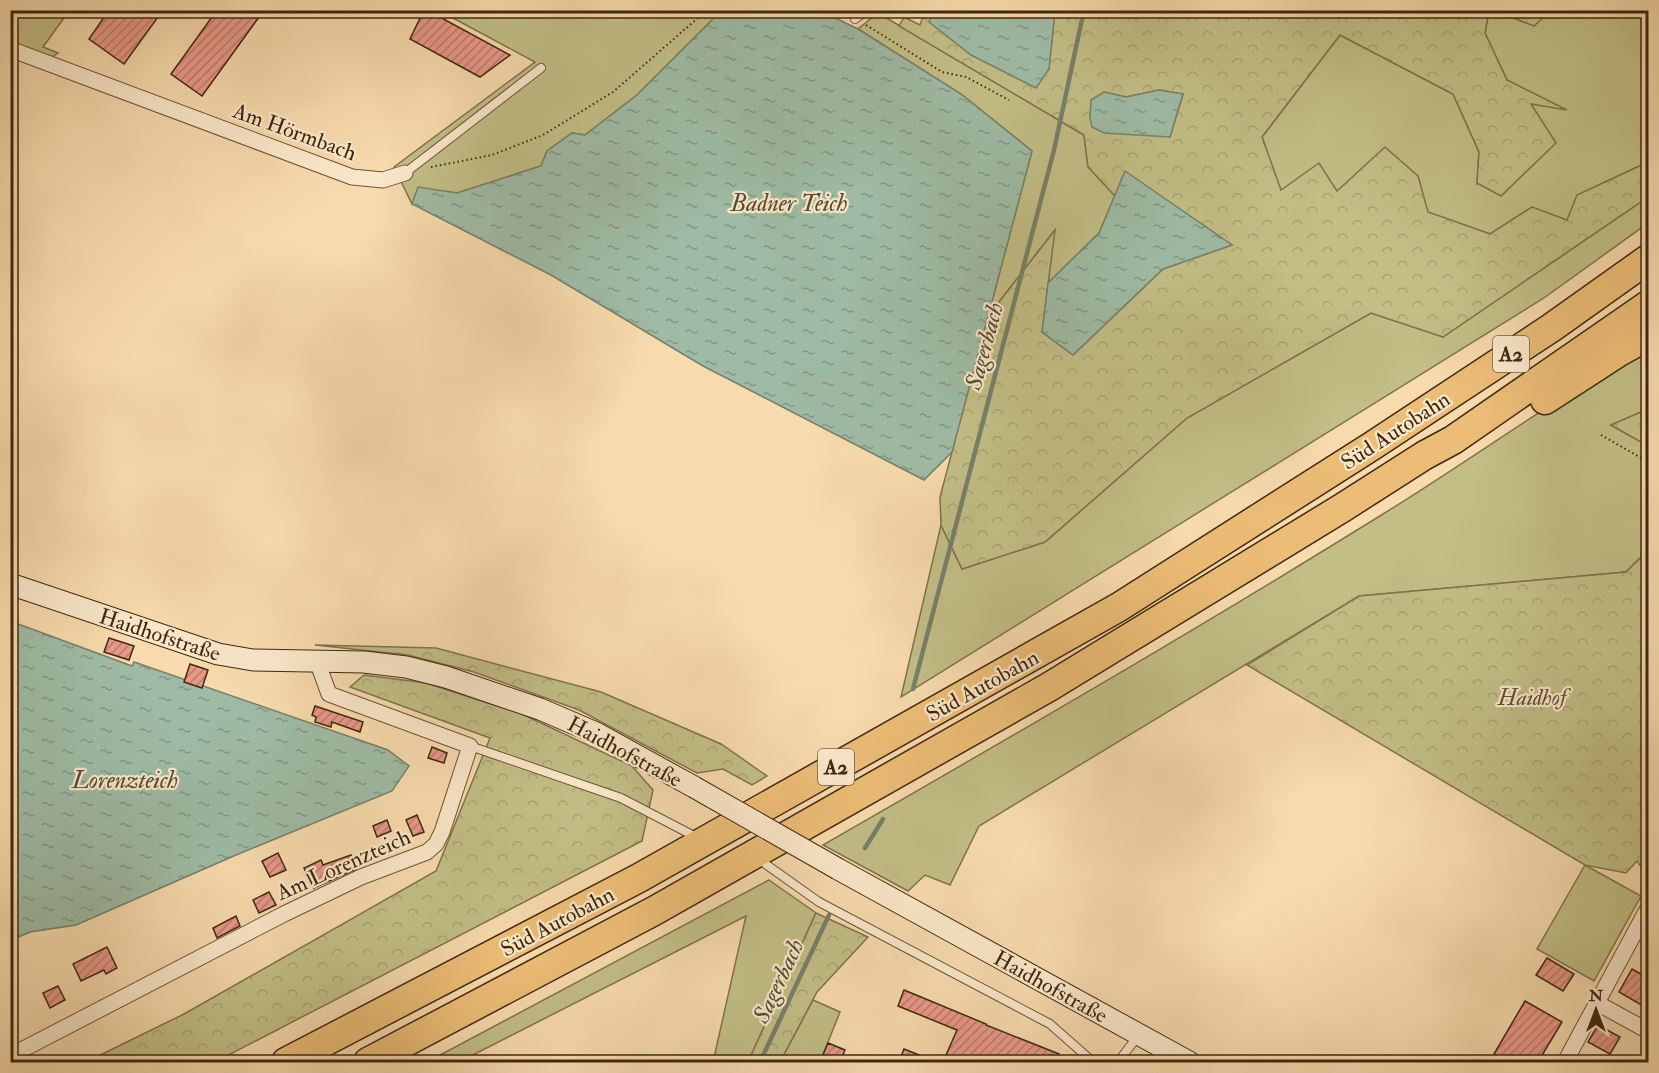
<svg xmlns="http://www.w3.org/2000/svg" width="1659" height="1073" font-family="'IM FELL Double Pica',serif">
<defs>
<pattern id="forest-crowns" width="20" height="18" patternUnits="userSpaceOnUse" patternTransform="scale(1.5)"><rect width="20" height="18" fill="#c2be86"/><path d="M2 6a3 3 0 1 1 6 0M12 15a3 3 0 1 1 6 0" fill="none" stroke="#a8a372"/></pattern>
<pattern id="water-ripples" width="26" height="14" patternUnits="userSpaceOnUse" patternTransform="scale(1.5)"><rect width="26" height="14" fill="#9ebba5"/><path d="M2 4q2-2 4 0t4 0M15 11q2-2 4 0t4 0" fill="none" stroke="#829885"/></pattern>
<pattern id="building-hatch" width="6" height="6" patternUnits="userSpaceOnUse" patternTransform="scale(1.5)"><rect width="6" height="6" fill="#e89888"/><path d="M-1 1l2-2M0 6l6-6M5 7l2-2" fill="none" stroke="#bd7c6e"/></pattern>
</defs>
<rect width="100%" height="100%" fill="#f7daad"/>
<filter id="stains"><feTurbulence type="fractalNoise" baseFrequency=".00333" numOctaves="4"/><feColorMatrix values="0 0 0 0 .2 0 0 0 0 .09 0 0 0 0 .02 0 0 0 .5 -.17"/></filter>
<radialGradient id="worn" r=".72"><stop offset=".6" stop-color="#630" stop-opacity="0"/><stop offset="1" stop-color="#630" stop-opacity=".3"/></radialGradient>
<path fill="#c2be86" stroke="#80734a" stroke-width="1.5" d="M10,11h59l-26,36 15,6 -7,5 -40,-16z
M440,11h284l-6,3 -81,81 -52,40 -13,-2 -25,18 -6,15 -84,27 -39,-5 -6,16 -18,-37 141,-105z
M1489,11h7l38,15 16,-15h98v151l-70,33 -11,26 -35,-14 -42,27 -63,-22 -9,-36 -81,15h-56l-19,-54 78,-102 113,59 26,58 -2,31 54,-80 33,6 -57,-29 -22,-47z
M878,13l206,122 4,32 27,29 -16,37 -51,50 6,-52 -66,85 44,-165 -71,-57 -103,-65z
M1648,197v26l-104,75 -643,399 40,-172 21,44 83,-27 142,-124 184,-105 72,24z
M1648,345v64l-37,16 37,21v104l-22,22 -267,24 -380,230 -29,59 -25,-10 -17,16 -85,-46c188,-108 375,-216 560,-331 89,-55 174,-117 265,-169z
M1585,865l56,31 -47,85 -57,-32z
M769,880l47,33 -68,149h-35l33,-146 -287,146h-32z
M813,1000l27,12 -20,50h-40z"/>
<path fill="url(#forest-crowns)" stroke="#80734a" stroke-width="1.5" fill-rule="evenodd" d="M925,11h10l-5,11 119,47 6,-58h434l-4,22 22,47 60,30 -36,-6 25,39 -55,53 -24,-13 2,-31 -26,-58 -113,-59 -78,102 19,53 38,-27 18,28 48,-44 33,29 10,36 62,22 42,-27 35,13 10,-25 71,-33v35l-205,140 -72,-24 -184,105 -142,124 -83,27 -21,-44 -1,-28 48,-181 67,-86 -13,102 31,23 90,-86 69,-24 -107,-73 -10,24 -27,-29 -4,-32 -185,-109 5,-9 16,8zM1159,90l24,4 -13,43 -66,-45 22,5z
M1496,11l54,-1v1l-16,15z
M1648,409v37l-37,-21z
M1648,550v327l-11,-16 -11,12 -41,-8 -338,-200 112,-69 267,-24z
M315,645l121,3 165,44 120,52 46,32 -15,9 -29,-16 -26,4 -118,-63 -105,-38 -66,-17z
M364,675l62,8 96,31 110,52 21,24 -11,51 -427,221h-129l98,-48 252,-143 54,-133 -140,-51z
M816,913l52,24 -51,55 -37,70h-32z"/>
<path fill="url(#water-ripples)" stroke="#788069" stroke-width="1.5" d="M935,10l120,1 -6,58 -13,19 -65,-33 -42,-33z
M724,11h97l37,18 103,65 71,57 -80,301 -28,28 -221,-114 -152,-91 -139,-71 6,-17 39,6 84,-27 6,-15 25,-18 13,2 52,-40 81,-81z
M1159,90l24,4 -13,43 -66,-4 -12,-6 -2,-9 1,-18 13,-8 22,5z
M1125,171l107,74 -69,24 -90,86 -31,-23 6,-49 51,-50z
M10,621l122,45 2,-4 254,88 21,16 -17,25 -156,64 -160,70 -46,7 -19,8z"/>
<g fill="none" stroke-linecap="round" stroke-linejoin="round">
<path stroke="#788069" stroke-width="4.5" d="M913,689l141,-539 30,-140
M865,848l18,-29
M760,1062l69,-147"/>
</g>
<path fill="url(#building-hatch)" stroke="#3e280f" stroke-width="1.5" d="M109,10h54l-39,54 -35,-25z
M217,10h47l-62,86 -31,-22z
M424,10h3l83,45 -30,22 -70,-38z
M109,638l25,8 -5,14 -25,-8z
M190,664l18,6 -6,18 -18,-6z
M315,706l48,16 -3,10 -28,-10 -1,5 -16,-5 1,-5 -4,-2z
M432,747l15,6 -3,10 -16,-5z
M417,815l7,17 -11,4 -7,-16z
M387,820l4,11 -14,6 -4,-11z
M278,853l8,17 -16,7 -8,-16z
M351,855l5,14 -42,19 -10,-20 17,-8 2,5z
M269,892l7,13 -17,8 -6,-13z
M236,916l4,10 -23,12 -4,-10z
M107,947l10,21 -11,6 -2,-4 -23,11 -8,-17z
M1547,958l27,16 -11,17 -27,-16z
M1632,969l16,9v18l-5,10 -24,-14z
M58,986l7,14 -15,8 -7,-15z
M904,990l82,34v1l73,29 -3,8h-113l14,-32 -59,-24z
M1525,1001l37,21 -24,40h-29l-15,-8z
M1598,1025l22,12 -10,17 -22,-12z
M828,1043l17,7 -5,12h-20z
M904,1049l33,13h-38z"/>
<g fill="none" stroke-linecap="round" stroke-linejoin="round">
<g stroke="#6c5436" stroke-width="10">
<path id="lane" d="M855,19l13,-9
M405,173l136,-105
M470,746l151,52 77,40
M757,858l62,44 231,122 43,38
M1118,1062l20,-26"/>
</g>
<g stroke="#6c5436" stroke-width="17">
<path id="street" d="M10,49l342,128 31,3 22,-7
M1597,1003l51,28
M10,1056l274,-142 77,-37 66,-25 9,-8 6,-12 28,-86 -141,-52 -12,-33
M1565,1062l83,-154"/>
</g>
<g stroke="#3e280f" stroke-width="23">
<path id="secondary" d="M10,584l208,70 35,6 111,2 42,5 40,10 94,32 56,24 98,54
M838,869l351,193"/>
</g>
<g stroke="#3e280f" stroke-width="31">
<path id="highway" d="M1545,400l74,-48 29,-16
M286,1062l353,-184 480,-271 253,-161 179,-118 97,-69
M368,1062l286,-151 395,-224 293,-179 83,-53 28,-15 195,-135"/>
</g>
<path stroke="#3e280f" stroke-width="2" stroke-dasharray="1.5 3" stroke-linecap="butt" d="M866,25l76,47 24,5 43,23
M431,167l61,-12 51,-20 70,-43 94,-82
M1601,435l47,27"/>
<use href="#lane" stroke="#fae7ca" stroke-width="8"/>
<use href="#street" stroke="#fae7ca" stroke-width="15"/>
<use href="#secondary" stroke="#fae7ca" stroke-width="21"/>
<use href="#highway" stroke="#ecbd76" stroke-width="28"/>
<g stroke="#3e280f" stroke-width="23" stroke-linecap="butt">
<path id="secondary-bridge" d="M694,787l144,82"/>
</g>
<use href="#secondary-bridge" stroke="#fae7ca" stroke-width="21"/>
</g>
<g text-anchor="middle" stroke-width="4.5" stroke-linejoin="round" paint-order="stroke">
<g fill="#fae7ca" stroke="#766147" stroke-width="1.5">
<rect x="1493" y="336" width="36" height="36" rx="4.5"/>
<rect x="818" y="749" width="36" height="36" rx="4.5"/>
</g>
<g font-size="21" font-weight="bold" fill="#3e280f">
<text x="1511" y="361">A2</text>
<text x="836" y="774">A2</text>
</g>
<g font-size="22" fill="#3e280f" stroke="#fae7ca">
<text transform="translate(295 131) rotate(20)" y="8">Am Hörmbach</text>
<text transform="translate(1395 430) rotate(-33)" y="8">Süd Autobahn</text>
<text transform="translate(160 634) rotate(18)" y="8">Haidhofstraße</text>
<text transform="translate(982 685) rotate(-29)" y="8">Süd Autobahn</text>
<text transform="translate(625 751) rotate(28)" y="8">Haidhofstraße</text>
<text transform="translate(343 864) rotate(-24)" y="8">Am Lorenzteich</text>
<text transform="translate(557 921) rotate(-28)" y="8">Süd Autobahn</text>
<text transform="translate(1051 986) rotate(29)" y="8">Haidhofstraße</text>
</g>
<g font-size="22" font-style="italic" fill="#5f4e2d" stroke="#fae7ca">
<text x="1532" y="705">Haidhof</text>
</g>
<g font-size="24" font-style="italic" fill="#564d34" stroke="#fae7ca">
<text x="789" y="211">Badner Teich</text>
<text transform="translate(984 346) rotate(-75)" y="8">Sagerbach</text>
<text x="125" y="788">Lorenzteich</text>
<text transform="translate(778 981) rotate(-65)" y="8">Sagerbach</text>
</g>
</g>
<rect width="1659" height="1073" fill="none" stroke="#f7daad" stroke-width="36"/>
<rect x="12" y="12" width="1635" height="1049" fill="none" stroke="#3e280f" stroke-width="3"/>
<rect x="18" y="18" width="1623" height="1037" fill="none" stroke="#3e280f" stroke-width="1.5"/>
<g transform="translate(1596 1010)" stroke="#fae7ca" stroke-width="4.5" paint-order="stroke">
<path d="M0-4.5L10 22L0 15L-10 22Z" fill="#3e280f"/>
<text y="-9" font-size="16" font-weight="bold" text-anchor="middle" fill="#3e280f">N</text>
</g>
<rect width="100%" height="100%" filter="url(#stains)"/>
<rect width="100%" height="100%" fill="url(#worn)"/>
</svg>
